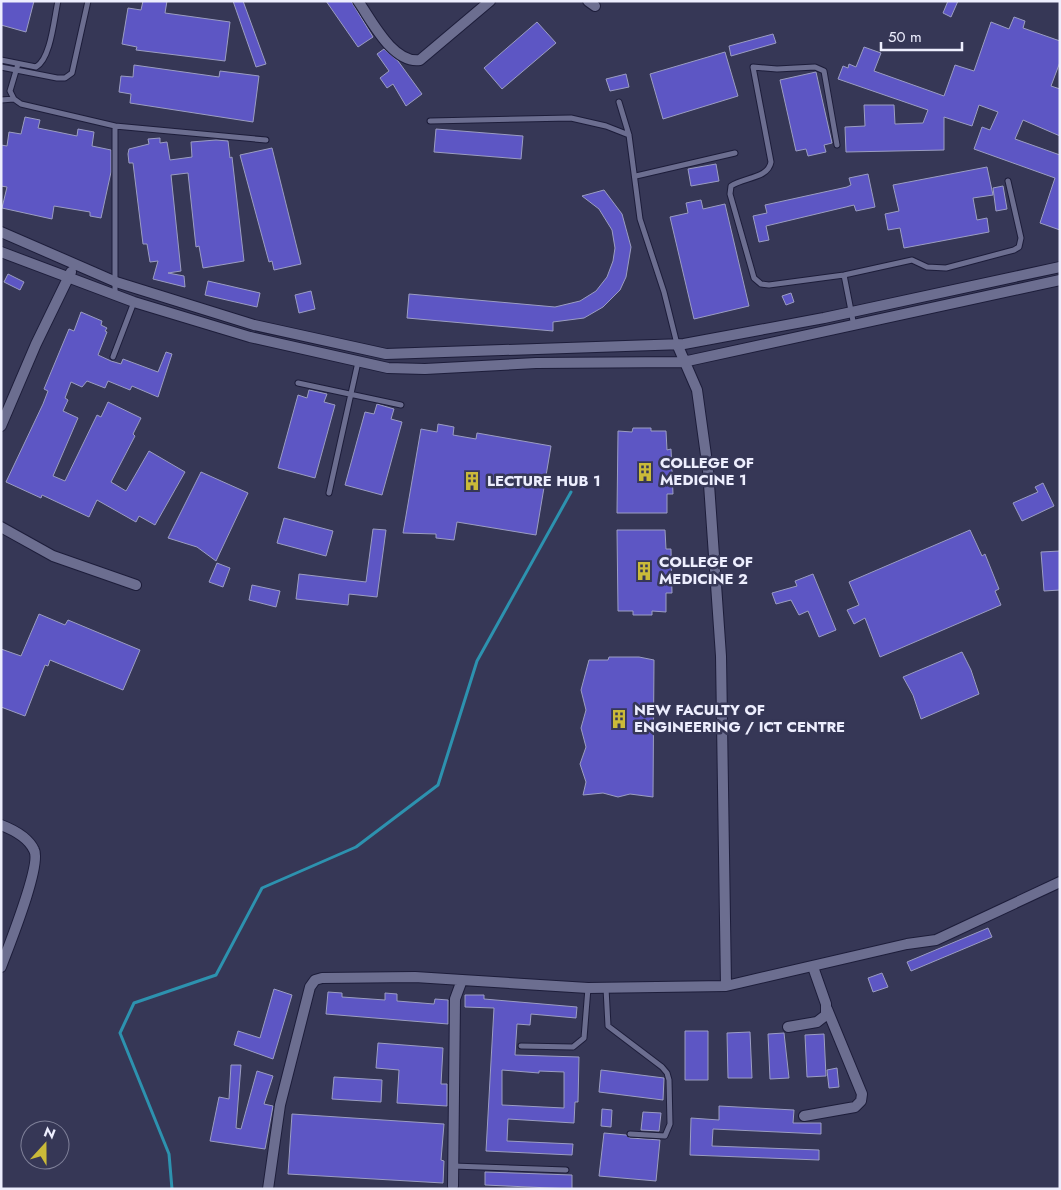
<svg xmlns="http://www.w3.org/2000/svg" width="1061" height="1190" font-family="Jost,sans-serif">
<rect width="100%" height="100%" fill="#363756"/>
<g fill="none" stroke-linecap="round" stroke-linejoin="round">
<path stroke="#2d92af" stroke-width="3" d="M172,1189l-3,-35 -49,-121 14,-30 82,-28 46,-87 94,-41 82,-62 39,-124 94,-169"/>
</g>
<path fill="#5d56c4" stroke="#9b9dc2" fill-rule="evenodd" d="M1,1h33l-8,31 -25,-7z
M143,1h24l-2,12 65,9 -5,39 -89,-11 1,-3 -15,-3 6,-36 13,2z
M233,1h10l23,63 -10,3z
M326,1h25l22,36 -15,10z
M948,1h10l-7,16 -8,-4z
M1014,17l11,4 -2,7 37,13v21l-9,24 9,3v47l-37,-16 -8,19 45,16v75l-20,-7 15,-45 -81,-29 8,-22 8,3 8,-18 -19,-7 -7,21 -28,-9v33l-98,2 -1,-25 20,-1 -1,-21h30l1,19 28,-1 5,-13 -90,-31 5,-13 5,2 1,-4 7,3 8,-20 17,6 -7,18 70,25 11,-31 19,6 17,-49 18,7z
M537,22l19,21 -54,46 -18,-21z
M773,34l3,9 -45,13 -2,-10z
M384,49l14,12 24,33 -16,12 -13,-22 -6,4 -7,-10 9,-7 -12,-17z
M725,52l13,44 -75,23 -13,-45z
M134,65l85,12 1,-6 39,5 -6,46 -123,-19 1,-9 -12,-2 2,-16 12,1z
M816,72l16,71 -8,2 2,7 -18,4 -2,-7 -10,2 -16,-71z
M626,74l3,13 -19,4 -4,-12z
M25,117l15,3 -2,8 39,8 1,-7 16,3 -2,14 19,4v22l-10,46 -11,-2v-4l-36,-6 -2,13 -50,-11 5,-21 -6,-1v-41l6,1 2,-14 12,2z
M436,129l87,7 -2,23 -87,-7z
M160,138v5l7,-1 3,18 22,-3 -1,-15 25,-2 12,1 2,17 2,-1 12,104 -41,7 -4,-22 -3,1 -8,-74 -17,2 10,96 -13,2 16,3 1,11 -32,-8 5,-18 -8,1 -3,-18h-4l-10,-81h-4l-1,-9 1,-5 20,-5 -1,-5z
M272,148l29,116 -27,6 -2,-9 -3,1 -29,-107z
M716,164l3,17 -28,5 -3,-17z
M987,167l6,28 -20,3 4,22 10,-2 2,14 -85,16 -4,-20 -12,2 -3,-16 14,-3 -6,-26z
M868,174l7,33 -19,4 -2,-6 -88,21 3,14 -10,2 -6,-26 14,-3 -2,-8 82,-18 4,-2 -2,-7z
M1003,186l4,23 -11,2 -3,-23z
M604,190l18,24 9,33 -5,30 -6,13 -17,17 -19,11 -31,4v9l-146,-13 2,-24 146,13 25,-6 16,-10 11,-14 6,-16 2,-13 -3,-18 -13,-21 -17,-13z
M701,200l2,9 22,-5 24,102 -55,13 -24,-102 18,-4 -2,-10z
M8,274l16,8 -4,8 -16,-8z
M208,281l52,12 -3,14 -52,-12z
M311,291l4,18 -16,4 -4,-18z
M791,293l3,9 -8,3 -4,-9z
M81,312l21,9 -1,4 6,3 -2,3 2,1 -9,23 13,6 10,3 2,-5 35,13 8,-20 6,2 -14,43 -26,-11 -2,4 -22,-9 -3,7 -18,-7 -5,6 -11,-5 -6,16 3,2 -5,11 15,7 -25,58 12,5 32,-66 4,2 7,-15 33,16 -8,16 2,2 -24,46 15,9 23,-40 36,21 -30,53 -16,-9 -3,6 -39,-22 -8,17 -47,-22 -1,3 -35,-16 37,-78 5,-13 -4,-2 25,-60 5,2z
M309,390l18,4 -3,8 11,3 -20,73 -37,-10 20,-73 9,3z
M377,404l17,5 -3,10 11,3 -20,73 -37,-10 20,-73 9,2z
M438,424l16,3 -1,8 23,4 1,-6 74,13 -15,89 -79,-13 -3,18 -18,-2v-4l-33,-1 18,-104 16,3z
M633,428h18v3h15l1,19 4,-1 2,45h-6v19h-50l1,-82 14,1z
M201,472l47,21 -32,68 -19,-14 -29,-9z
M1043,483l11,23 -32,15 -9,-18 25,-11 -3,-5z
M284,518l49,13 -7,25 -49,-13z
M373,529l13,1 -9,67 -28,-3 -1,11 -52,-6 3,-25 67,8z
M617,530h48l1,19h5l1,44h-6v19l-14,-1v4h-19v-4h-15z
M970,530l12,26 3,-2 14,35 -4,2 6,14 -121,52 -15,-39 -11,6 -7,-14 12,-5 -10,-23z
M1060,551v39l-16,1 -3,-39z
M217,563l13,5 -7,19 -14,-5z
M813,574l23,56 -17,7 -11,-26 -9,4 -8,-15 -15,4 -4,-11 25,-7 -2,-5z
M252,585l28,6 -4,16 -27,-7z
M39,614l26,11 3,-5 72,30 -17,40 -73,-30 -2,6 -3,-1 -20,51 -24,-9v-58l20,7z
M962,652l9,18 8,24 -58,25 -8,-24 -10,-18z
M609,657h30l15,3 -1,137 -23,-3 -12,3 -15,-4 -20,2 3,-13 -6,-18 6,-17 -5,-19 5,-18 -5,-20 8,-30h19z
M988,928l4,9 -81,34 -4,-9z
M882,973l6,14 -15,5 -5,-14z
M274,989l18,6 -19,64 -39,-14 4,-14 22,7z
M328,992l14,1v4l43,3v-7l12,1v7l37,3 1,-5 13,1v24l-122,-10z
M465,995h19v4l93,8 -1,11 -45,-4 -1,11 -13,-1 -2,31 64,2 -1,45h-3l-1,21 -66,-4 -1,22 66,3 -1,11 -86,-4 8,-143 -29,-1zM502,1070l37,3v-2l25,1v36l-62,-3z
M685,1031h23v49h-23z
M750,1032l2,46h-24l-1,-45z
M784,1033l5,45 -19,1 -2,-45z
M824,1034l2,42 -19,1 -2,-42z
M378,1043l65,5 -2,36h6v22l-50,-3 2,-33 -23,-2z
M231,1065h10l-5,63 5,1 16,-58 16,5 -9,28 9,2 -8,43 -55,-8 9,-44 10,2z
M837,1068l2,19 -10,1 -2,-18z
M601,1070l63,8 -1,22 -64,-8z
M334,1077l48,3 -1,22 -49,-3z
M719,1106l75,4 -1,13h28v11l-108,-5 -1,17 107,4v10l-129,-5 1,-37 28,2z
M602,1109l10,1 -1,17 -10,-1z
M643,1112l18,1 -2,18 -18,-1z
M292,1114l152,10 -3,36 3,1 -1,22 -155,-9z
M604,1133l22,2 4,3 30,2 -4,41 -57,-5z
M485,1172l87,3v14l-87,-4z"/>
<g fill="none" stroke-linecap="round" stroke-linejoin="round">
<g stroke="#1d1d3a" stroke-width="7">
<path id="lane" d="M1,60l35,7c15,-8 18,-49 22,-66
M18,64l-8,27 4,8 7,5 94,22v169
M1,67l56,11h8l7,-5 16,-72
M1,100l13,-1
M619,102l10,33 11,84 24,73 13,52
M430,121l141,-3 35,8 23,9
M115,126l151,14
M837,145l-13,-74 -9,-4 -38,2 -24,-2 18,95c-3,17 -28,15 -40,24l-1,8 24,84 7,6 8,1 75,-10 68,-15 15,7 19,1 68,-18 5,-3 2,-9 -13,-57
M636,176l99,-23
M844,275l10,51
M113,357l21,-55
M298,383l103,22
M329,493l29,-131
M606,988l2,38 54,41 5,6 2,7 1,44 -5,12 -35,-2
M521,1046l52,1 11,-9 4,-50
M453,1166l113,4"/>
</g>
<g stroke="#1d1d3a" stroke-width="12">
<path id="street" d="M358,1c14,20 35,63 62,59l70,-59
M588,1l7,5
M1,232l115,50 138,43 132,29 298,-10 140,-26 236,-51
M1,252l133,50 116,35 138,31 37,1 111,-6 147,-1 377,-82
M677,344l20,46 11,80 13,186 5,330
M1,426l35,-82 35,-72
M1,527l52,29 83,29
M1,825c13,5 27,12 33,25 8,14 -26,98 -33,117
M788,1027l29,-5 9,-7v-11l-13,-37
M804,1116l51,-9 6,-6 1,-7 -35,-85
M453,1186l2,-187 7,-19 126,8 138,-2 181,-42 29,-4 124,-58
M268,1189l12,-84 30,-118 5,-7 7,-2 93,-1 47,3"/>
</g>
<use href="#lane" stroke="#6c6e90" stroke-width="5"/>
<use href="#street" stroke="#6c6e90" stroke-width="10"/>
</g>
<defs>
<g id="building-bare" transform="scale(1.5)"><path d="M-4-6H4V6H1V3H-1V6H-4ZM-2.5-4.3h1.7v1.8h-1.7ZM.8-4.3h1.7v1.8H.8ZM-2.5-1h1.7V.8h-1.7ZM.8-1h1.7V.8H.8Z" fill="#caba39" stroke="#363756" stroke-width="2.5" paint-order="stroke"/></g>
</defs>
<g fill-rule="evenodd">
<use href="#building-bare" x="645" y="472"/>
<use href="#building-bare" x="472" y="481"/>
<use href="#building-bare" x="644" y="571"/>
<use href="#building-bare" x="619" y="719"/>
</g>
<g text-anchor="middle" stroke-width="5" stroke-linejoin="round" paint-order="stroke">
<g font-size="15" font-weight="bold" fill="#edeefe" stroke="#363756" text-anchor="start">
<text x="660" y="468">COLLEGE OF<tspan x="660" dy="17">MEDICINE 1</tspan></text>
<text x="487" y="486">LECTURE HUB 1</text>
<text x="659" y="567">COLLEGE OF<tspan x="659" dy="17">MEDICINE 2</tspan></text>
<text x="634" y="715">NEW FACULTY OF<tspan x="634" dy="17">ENGINEERING / ICT CENTRE</tspan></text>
</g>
</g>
<rect width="1061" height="1190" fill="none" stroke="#edeefe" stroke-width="5"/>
<g transform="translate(45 1145) rotate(21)"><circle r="24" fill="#363756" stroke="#7f8099"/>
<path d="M0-4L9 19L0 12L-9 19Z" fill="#caba39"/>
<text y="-8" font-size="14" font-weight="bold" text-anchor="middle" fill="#edeefe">N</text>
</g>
<path d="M881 42v8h81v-8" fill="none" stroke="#edeefe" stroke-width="2.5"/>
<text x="888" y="42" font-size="15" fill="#edeefe" stroke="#363756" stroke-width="4" paint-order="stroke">50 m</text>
</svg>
